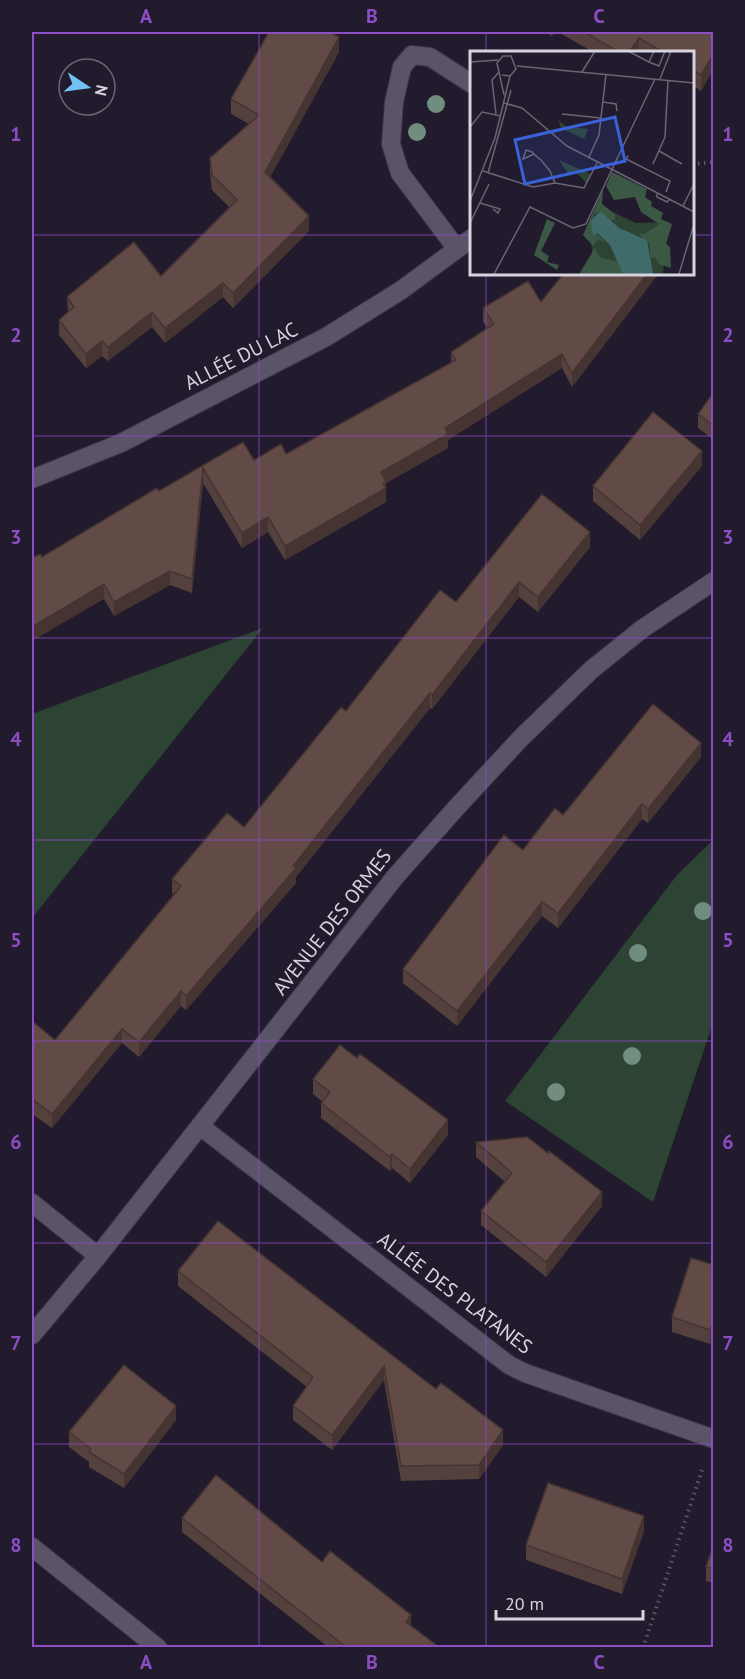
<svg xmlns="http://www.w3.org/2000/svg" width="745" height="1679" font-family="'PT Sans',sans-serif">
<rect width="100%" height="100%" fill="#211b2d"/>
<path fill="#2d4434" d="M263,628l-231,290v-204z
M713,840v183l-60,179 -148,-101 172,-226z"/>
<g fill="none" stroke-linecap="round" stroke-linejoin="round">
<g stroke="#3c3645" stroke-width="20">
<path id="minor" d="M457,249l-57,-76 -9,-29 3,-42 8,-35 10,-12 18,2 42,27
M32,479l89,-36 205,-106 74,-46 72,-53
M200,1126l309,239 16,8 189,66
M32,1203l66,53
M32,1335l66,-79 297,-379 61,-69 65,-70 70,-68 51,-41 72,-48
M32,1547l126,101"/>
</g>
<path stroke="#5d5767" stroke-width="4" stroke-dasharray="1.5 4.5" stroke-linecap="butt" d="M692,164l22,-2
M643,1648l59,-178"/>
<use href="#minor" stroke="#5b5469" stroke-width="18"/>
</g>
<g fill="#718d80">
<circle cx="436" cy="104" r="9"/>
<circle cx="417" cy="132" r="9"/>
<circle cx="703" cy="911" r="9"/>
<circle cx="638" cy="953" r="9"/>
<circle cx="632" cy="1056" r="9"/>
<circle cx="556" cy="1092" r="9"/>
</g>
<path fill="#54403c" d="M545,32h10l-3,4z
M558,32h156v36l-13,23 -8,-5v-34h-100z
M339,52l-69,125 39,54 -76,77 -10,-11 -58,46 -13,-16 -44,34 -6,-5 -16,12 -27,-33v-15l9,-7 -1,-16 94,-21 69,-68 -18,-18 -2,-17v-15l39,-34 -18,-10v-15z
M564,273h95l-87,114 -10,-19 -114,72v8l-62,35v19l-101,58 -17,-28 -26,16 -39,-65 -11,110 -22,-8 -56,31 -10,-17 -62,-42 117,-66 84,-49 11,18 32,-6 165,-91v-11l37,-24 -5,-6v-14l58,-6z
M714,392v48l-16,-12v-14z
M702,466l-62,74 -47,-39v-15z
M590,547l-52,65 -19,-15 -87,112 -2,-1 -134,169v6l-110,127 -5,-4 -42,51 -17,-14 -70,85 -20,-14v-93l23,19 119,-145 -2,-2v-14l72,-52 102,-116 110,-109z
M701,757l-53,66 -6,-4 -84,109 -16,-12 -85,110 -54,-43v-14l120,-119 40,-35z
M313,1079l135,56 -38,48 -18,-15 -2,3 -69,-53v-15l2,-1 -10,-8z
M476,1142l126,64 -56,71 -65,-52v-14l24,-29 -29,-25z
M218,1221l285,224 -24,34 -78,2 -17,-101 -52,70 -39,-30v-14l14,-19 -129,-101v-15z
M714,1265v69l-4,10 -38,-12v-15z
M176,1420l-52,68 -35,-21v-5l-20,-15v-15z
M182,1518l140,44 117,85h-111l-146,-115z
M644,1531l-22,63 -96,-34v-15z
M714,1543v40l-8,-2v-14z"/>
<path fill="#453431" d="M339,37v15l-74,135v-15z
M639,38v14h-10z
M714,53v15l-13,23v-16z
M309,216v15l-76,77v-15z
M648,273h11l-87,114v-14z
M223,283v14l-58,46v-15z
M152,312v15l-44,34v-14z
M102,341v15l-16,12v-14z
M562,354v14l-114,72v8l-62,35v19l-101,58v-14l96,-74 64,-44z
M702,451v15l-62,74v-15z
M203,468v15l-11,110v-14z
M268,517v15l-26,16v-15z
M590,532v15l-52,65v-15z
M170,571v14l-56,31v-14z
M519,582v15l-87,112v-14z
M104,584v15l-72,42v-14z
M430,693v15l-134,169v6l-110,127v-14l107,-130z
M701,743v14l-53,66v-14z
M642,804v15l-84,109v-15z
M542,902v14l-85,110v-15z
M181,991v15l-42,51v-15z
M122,1029v14l-70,85v-14z
M448,1120v15l-38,48v-14z
M392,1154v14l-2,3v-14z
M602,1192v14l-56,71v-15z
M714,1319v15l-4,10v-14z
M384,1366v14l-52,70v-15z
M176,1406v14l-52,68v-14z
M503,1430v15l-24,34v-14z
M644,1516v15l-22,63v-15z
M411,1615v15l-5,-8z"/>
<path fill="#624a46" stroke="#453431" stroke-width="1.5" d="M269,32h60l10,5 -74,135 44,44 -76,77 -10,-10 -58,45 -13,-16 -44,35 -6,-6 -16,13 -27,-34 15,-13 -7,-10 67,-55 27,34 76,-76 -25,-25 -2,-17 49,-43 -28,-16z
M584,32h130v21l-13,22 -8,-5v-18h-30l-24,-14 -10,14h-10z
M564,273h84l-76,100 -10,-19 -117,74 3,6 -67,38 5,10 -3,1 3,5 -101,58 -17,-29 -26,16 -39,-65 -11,111 -22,-8 -56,31 -10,-18 -72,43v-69l8,-4 2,3 115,-69 2,3 84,-49 11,18 27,-16 5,10 170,-94 -5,-8 43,-28 -11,-16 45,-27 13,21z
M714,392v34l-16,-12z
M653,412l49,39 -62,74 -47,-39z
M542,494l48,38 -52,65 -19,-15 -87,113 -2,-2 -137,173 3,2 -110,128 -5,-5 -42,51 -17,-13 -70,85 -20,-15v1v-79l23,19 126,-154 -9,-7 55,-66 17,14 97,-120 5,4 94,-121 16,12z
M653,704l48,39 -53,66 -6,-5 -84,109 -16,-11 -85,109 -54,-42 101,-134 19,15 32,-42 8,7z
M340,1045l17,13 3,-4 88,66 -38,49 -18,-15 -2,3 -69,-54 9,-11 -17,-13z
M527,1137l21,16 1,-2 53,41 -56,70 -65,-51 31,-38 -36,-31z
M218,1221l218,168 5,-6 62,47 -24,35 -78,1 -17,-100 -52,69 -39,-29 20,-29 -135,-106z
M691,1258l23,7v54l-4,11 -38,-13z
M124,1365l52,41 -52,68 -35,-22 2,-3 -22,-17z
M216,1475l106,87 8,-11 81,64 -5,7 33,25h-93l-164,-129z
M548,1483l96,33 -22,63 -96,-34z
M714,1543v26l-8,-2z"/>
<path fill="none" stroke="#8d4dc5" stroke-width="1.5" stroke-opacity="0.55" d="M259,32v1616M486,32v20M32,235h440M692,235h22M486,273v1375M32,436h682M32,638h682M32,840h682M32,1041h682M32,1243h682M32,1444h682"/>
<g text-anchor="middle" stroke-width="6" stroke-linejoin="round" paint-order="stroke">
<g font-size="20" fill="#d7d3df" stroke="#211b2d">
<text transform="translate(241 356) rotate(-27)" y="7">ALLÉE DU LAC</text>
<text transform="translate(332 922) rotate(-52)" y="7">AVENUE DES ORMES</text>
<text transform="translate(455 1293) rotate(37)" y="7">ALLÉE DES PLATANES</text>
</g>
</g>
<g transform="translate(470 51)">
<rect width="224" height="224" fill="#211b2d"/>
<path d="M88,69l9,7 21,2 -4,10 -23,-11zM89,109l32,14 -5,9 -10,-11 -7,3zM126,153l40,19 32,-1 -5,52h-79l9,-15 -2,-17z" fill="#2d4434"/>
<path d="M142,121l35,17 -2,8 7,5 -1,4 12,7 -2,6 11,5 -6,20 4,3 1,21 -12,-4 -4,-7 -5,2v-15l-12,-11 7,1 14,-10 -18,-12 -6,-15 -21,3 -8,-14zM133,139l-1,14 13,10v5l-6,2 -9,-10 -6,3 -2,16 13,12 -8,-2 -4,6 -10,-11zM77,168l8,4 -14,28 8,5 -2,6 12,3 -2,5 -23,-15zM125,197l4,9 19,5 5,12h-44z" fill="#3b5844"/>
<path d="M130,160l19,17 28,12 6,34h-30l-13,-29 -13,-12 -4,3 -2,-15z" fill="#406b6b"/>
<path fill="none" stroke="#6a6574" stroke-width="1.5" d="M158,0l21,11M184,0l-5,11 10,4 6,-15M0,11l28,-2M47,15l177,17M112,21l13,-21M32,24l8,1 6,-7 -5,-13h-8l-6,7 7,32M190,28l11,-28M133,51l13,2 1,7M34,52l18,5 45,38 127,66M26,63l-4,-34 7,-8M92,63l39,4M0,76l12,-15 19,4M189,100l23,13M64,103l-11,5 3,-9 6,2 5,5 4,3 9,11 5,12M158,105l-2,3 44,22 -4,11M119,106l10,-22 7,-61M183,113l12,-27 3,-57M13,120l50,16 22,-4 29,5 14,-27M18,122l23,-83M187,142v4l10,5 3,-3M0,150l25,-63 15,-62M10,152l20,6 -2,4 -5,-4M213,155l11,-22M0,172l19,-39M24,223l36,-67 43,21 13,-4 69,-145M209,223l15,-50"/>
<path fill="#3962d9" fill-opacity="0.15" stroke="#3962d9" stroke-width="3" d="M145,66l10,44 -100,23 -10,-44z"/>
<rect width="224" height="224" fill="none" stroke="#d7d3df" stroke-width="3"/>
</g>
<rect width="745" height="1679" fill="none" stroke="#211b2d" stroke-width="66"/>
<g transform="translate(87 87) rotate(103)"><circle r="28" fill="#211b2d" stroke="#6a6574" stroke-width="1.5"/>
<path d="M0-4.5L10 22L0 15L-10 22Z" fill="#70c2f4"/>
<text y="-9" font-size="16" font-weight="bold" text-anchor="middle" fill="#d7d3df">N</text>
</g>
<path d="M496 1610v9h147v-9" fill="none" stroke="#d7d3df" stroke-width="3"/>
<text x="505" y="1610" font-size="18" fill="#d7d3df" stroke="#211b2d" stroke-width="4.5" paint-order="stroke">20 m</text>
<rect x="33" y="33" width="679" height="1613" fill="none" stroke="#8d4dc5" stroke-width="2"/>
<g font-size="20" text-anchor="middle" font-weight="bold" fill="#8d4dc5">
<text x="146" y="23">A</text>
<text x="372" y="23">B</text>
<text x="599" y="23">C</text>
<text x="16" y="141">1</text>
<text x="728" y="141">1</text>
<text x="16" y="342">2</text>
<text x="728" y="342">2</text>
<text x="16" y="544">3</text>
<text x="728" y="544">3</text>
<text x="16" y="746">4</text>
<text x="728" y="746">4</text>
<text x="16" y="947">5</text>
<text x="728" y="947">5</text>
<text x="16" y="1149">6</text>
<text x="728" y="1149">6</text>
<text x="16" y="1350">7</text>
<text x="728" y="1350">7</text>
<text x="16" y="1552">8</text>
<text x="728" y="1552">8</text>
<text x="146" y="1669">A</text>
<text x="372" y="1669">B</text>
<text x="599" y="1669">C</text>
</g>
</svg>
